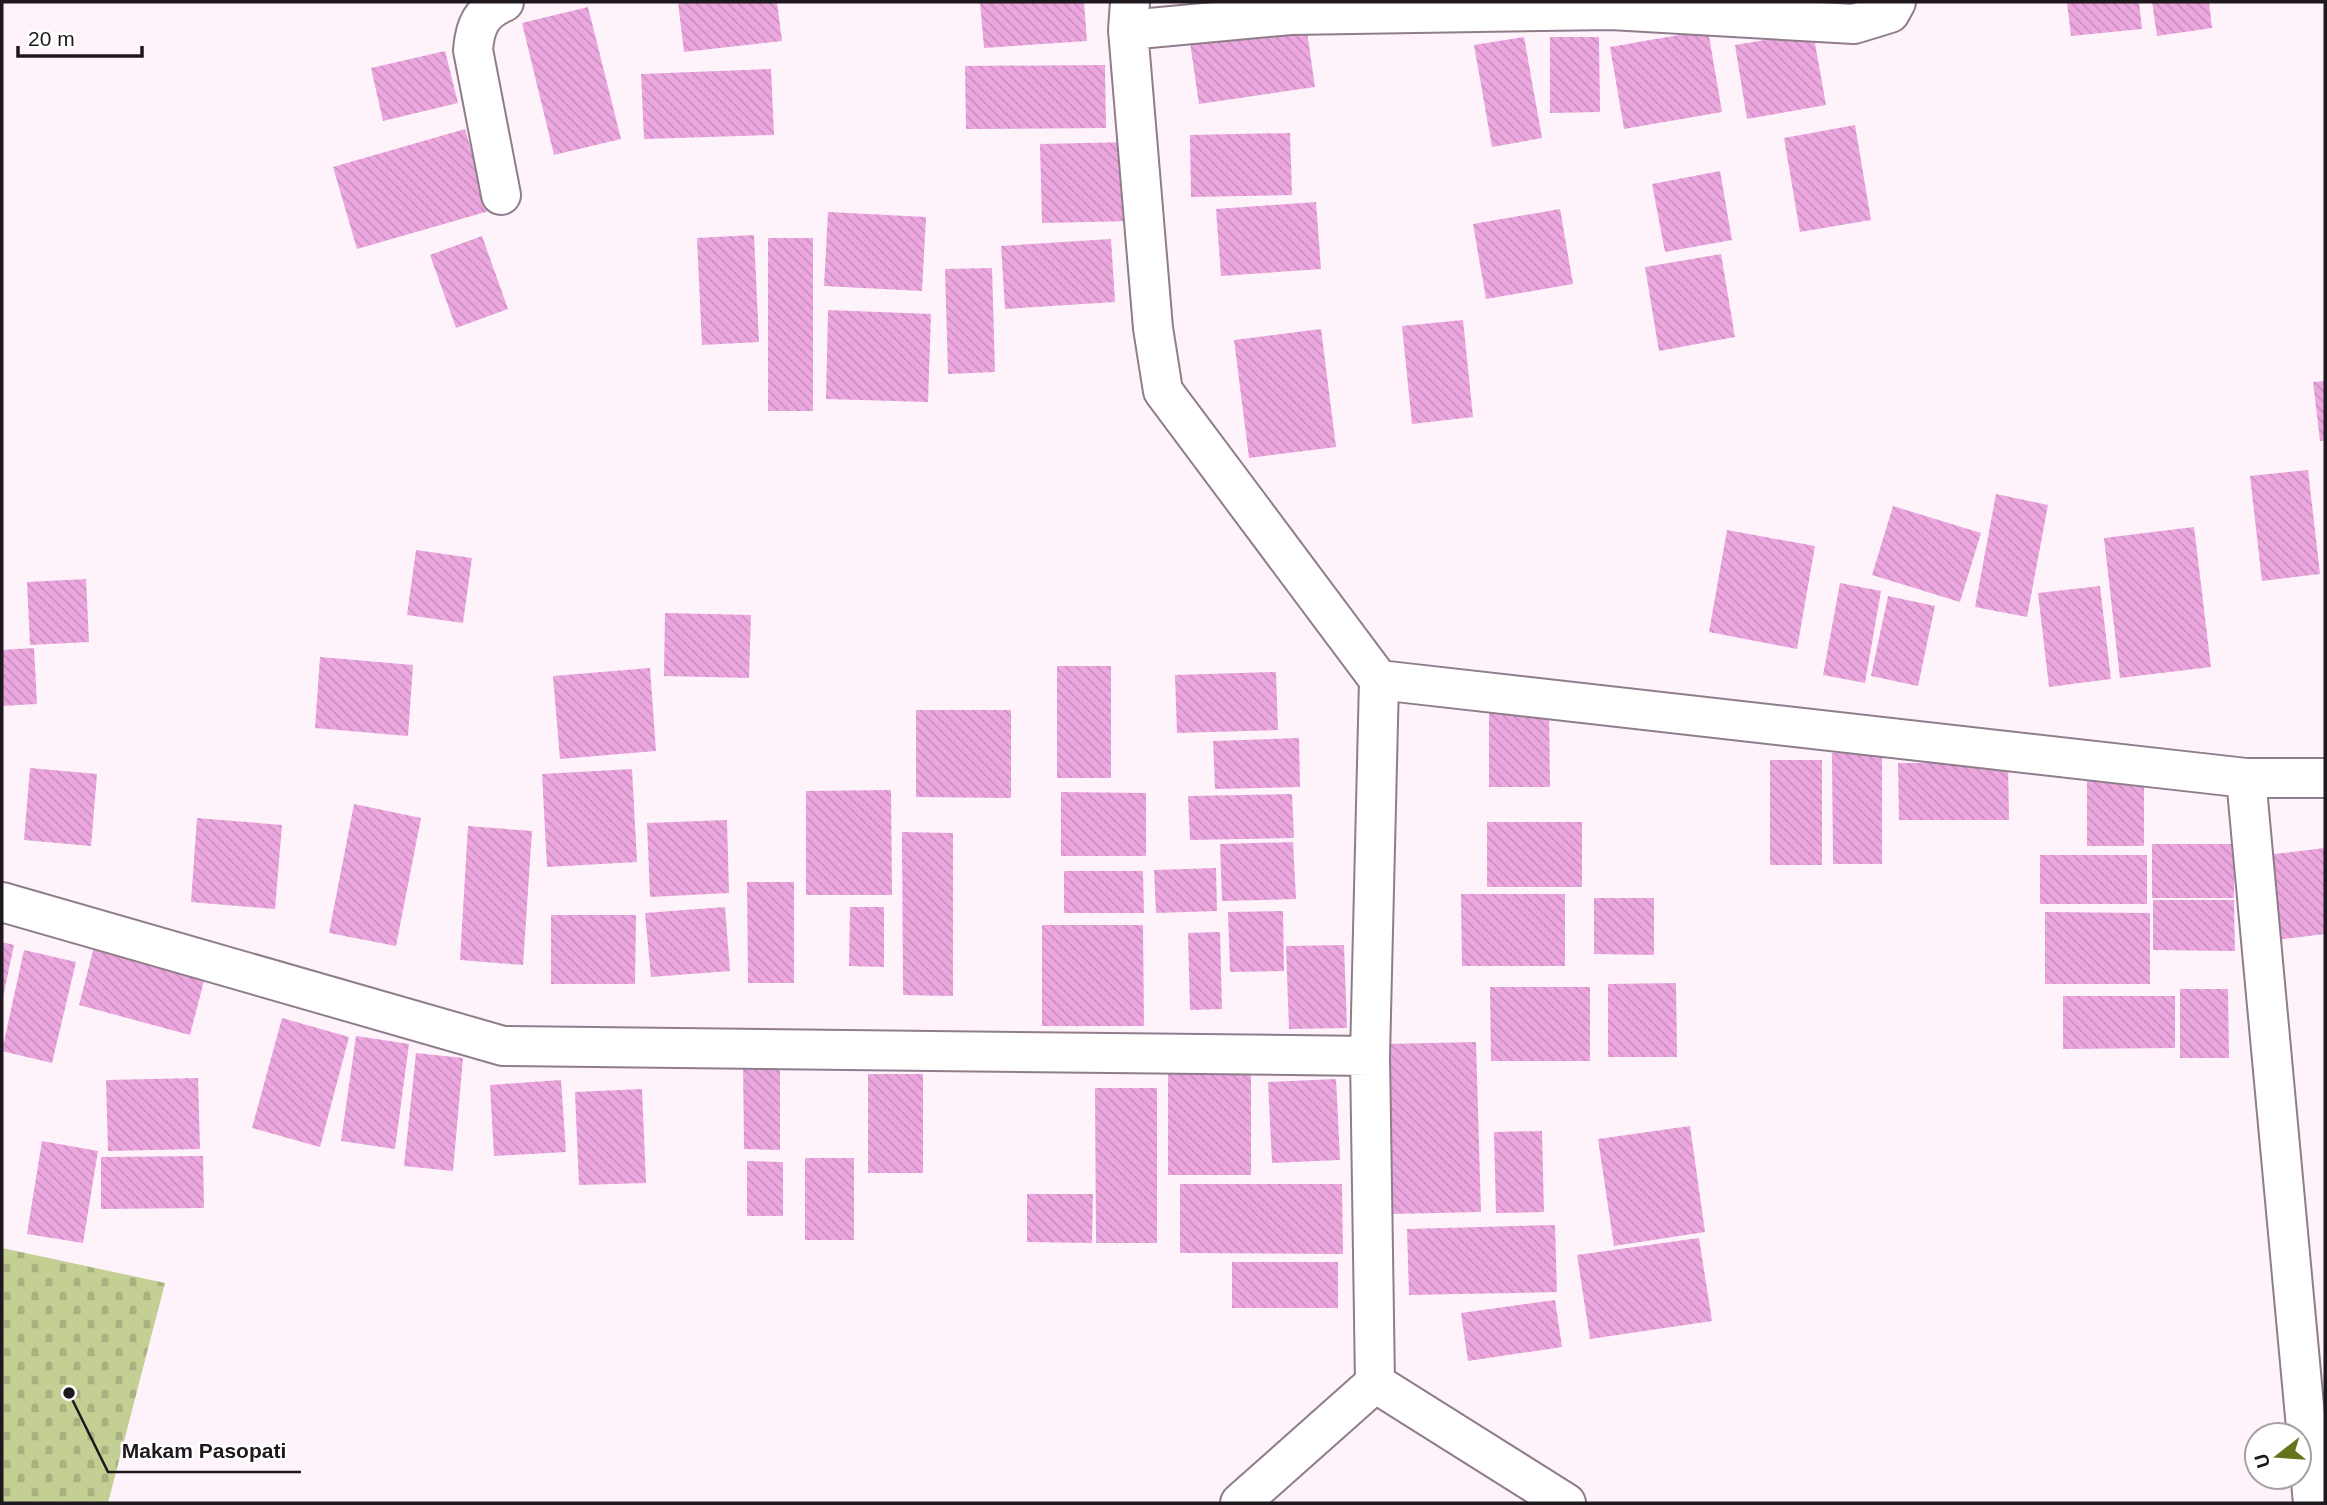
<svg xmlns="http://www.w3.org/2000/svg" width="2327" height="1505" font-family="Helvetica,sans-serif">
<defs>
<pattern id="cemetery-stones" width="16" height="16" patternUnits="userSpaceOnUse" patternTransform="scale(1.75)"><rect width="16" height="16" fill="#c4cf94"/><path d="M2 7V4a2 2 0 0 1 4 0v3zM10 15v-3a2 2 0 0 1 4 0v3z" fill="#a8b17f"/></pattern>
<pattern id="building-back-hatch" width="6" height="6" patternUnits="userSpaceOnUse" patternTransform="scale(1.75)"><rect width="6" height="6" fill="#eca7df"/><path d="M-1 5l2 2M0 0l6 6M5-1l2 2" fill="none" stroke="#ca8fbf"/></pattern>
</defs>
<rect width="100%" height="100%" fill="#fef2fb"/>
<path fill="url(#cemetery-stones)" d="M2,1248l163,35 -57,220h-106z"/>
<path fill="url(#building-back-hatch)" d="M678,2h99l5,39 -98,11z
M980,2h104l3,39 -103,7z
M2067,2h72l3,27 -71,7z
M2152,2h57l3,26 -55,8z
M588,7l33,132 -67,16 -32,-132z
M1306,25l9,62 -116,17 -9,-62z
M1708,30l14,82 -98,17 -14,-82z
M1813,32l13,73 -79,14 -12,-74z
M1524,37l18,101 -50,9 -18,-102z
M1550,37h49l1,75 -50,1z
M445,51l13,52 -75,18 -12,-53z
M1105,65l1,63 -140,1 -1,-63z
M771,69l3,66 -130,4 -3,-65z
M1855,125l16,95 -71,12 -16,-94z
M465,129l24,82 -132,38 -24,-82z
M1290,133l2,62 -101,2 -1,-62z
M1130,142l2,79 -90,2 -2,-79z
M1720,171l12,69 -67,12 -13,-68z
M1316,202l5,67 -100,7 -5,-67z
M1560,209l13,75 -87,15 -13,-75z
M828,212l98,5 -4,74 -98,-5z
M754,235l5,107 -57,3 -5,-107z
M482,236l26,73 -52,19 -26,-73z
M768,238h45v173h-45z
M1111,239l4,63 -110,7 -4,-63z
M1721,254l14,83 -76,14 -14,-84z
M992,268l3,104 -47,2 -3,-105z
M828,310l103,4 -3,88 -102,-3z
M1463,320l10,97 -61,7 -10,-98z
M1321,329l15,118 -87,11 -15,-118z
M2325,381v60h-5l-7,-59z
M2308,470l12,104 -58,7 -12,-105z
M1996,494l52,11 -21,112 -52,-10z
M1893,506l88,27 -21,69 -88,-27z
M2194,527l17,140 -91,11 -16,-140z
M1727,530l88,16 -18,103 -88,-17z
M416,550l56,8 -9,65 -56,-8z
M86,579l3,63 -59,3 -3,-63z
M1840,583l41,8 -16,92 -42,-8z
M2100,586l11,93 -62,8 -11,-94z
M1888,596l47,10 -17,80 -47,-10z
M665,613l86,2 -2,63 -85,-2z
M34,648l3,56 -35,2v-56z
M320,657l93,8 -5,71 -93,-8z
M1057,666h54v112h-54z
M650,668l6,83 -96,8 -7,-83z
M1276,672l2,58 -101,3 -2,-58z
M1549,704l1,83h-61v-82z
M916,710h95v88l-95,-1z
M1299,738l1,49 -85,2 -2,-48z
M1832,753h50v111h-49z
M1770,760h52v105h-52z
M1898,763h110l1,57h-110z
M30,768l67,6 -6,72 -67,-6z
M632,769l5,93 -90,5 -5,-93z
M2087,773h57v73h-57z
M891,790l1,105h-86v-104z
M1061,792l85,1v63h-85z
M1292,794l2,44 -104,2 -2,-44z
M354,804l67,14 -25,128 -67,-13z
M197,818l85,7 -7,84 -84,-7z
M727,820l2,73 -79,4 -3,-74z
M1487,822h95v65h-95z
M468,826l64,5 -9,134 -63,-5z
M902,832l51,1v163l-50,-1z
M1293,842l3,57 -74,2 -2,-57z
M2152,844h82v54h-82z
M2325,848v86l-49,6 -10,-85z
M2040,855h107v49h-107z
M1216,868l1,43 -61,2 -2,-43z
M1064,871h79l1,42h-80z
M747,882h47v101h-46z
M1461,894h104v72h-103z
M1594,898h60v57l-60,-1z
M2153,900h81l1,51 -82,-1z
M725,907l5,64 -79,6 -6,-64z
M850,907h34v60l-35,-1z
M1283,911l1,60 -54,1 -2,-60z
M2045,912l105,1v71h-105z
M551,915h85l-1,69h-84z
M1042,925h101l1,101h-102z
M1220,932l2,77 -32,1 -2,-77z
M2,942l12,3 -11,52 -1,-1z
M95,943l111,30 -16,62 -111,-30z
M1344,945l3,83 -58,1 -3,-83z
M24,950l52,12 -24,101 -50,-12z
M1676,983l1,74h-69v-73z
M1490,987h100v74h-99z
M2180,989h48l1,69h-49z
M2063,996h112v52l-112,1z
M282,1018l67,19 -29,110 -68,-19z
M356,1036l53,8 -14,105 -54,-8z
M1476,1042l5,170 -91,2 -5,-170z
M416,1053l47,5 -10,113 -49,-5z
M743,1058h37v92l-36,-1z
M1168,1072h83v103h-83z
M868,1074h55v99h-55z
M198,1078l2,71 -92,2 -2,-71z
M1336,1079l4,81 -68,3 -4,-81z
M561,1080l5,72 -72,4 -4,-71z
M1095,1088h62v155h-61z
M642,1089l4,94 -67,2 -4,-93z
M1690,1126l15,106 -91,14 -16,-107z
M1542,1131l2,81 -48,1 -2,-81z
M42,1141l56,10 -15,92 -56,-9z
M203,1156l1,52 -103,1v-52z
M805,1158h49v82h-49z
M747,1161l36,1v54h-36z
M1180,1184h162l1,70 -163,-1z
M1027,1194h66l-1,49 -65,-1z
M1555,1225l2,67 -148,3 -2,-66z
M1699,1238l13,83 -122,18 -13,-84z
M1232,1262h106v46h-106z
M1555,1300l7,47 -94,14 -7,-48z"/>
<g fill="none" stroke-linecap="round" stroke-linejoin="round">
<g stroke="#8f7d8b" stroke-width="42">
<path id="street" d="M1130,2l-2,28 25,298 10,63 216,289
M1128,30l162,-15 321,-5 243,14 36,-11 6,-11
M501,195l-28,-145c2,-24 8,-38 31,-48
M2246,778l67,725
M2,902l501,144 867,10
M1375,1383l191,120
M1240,1503l135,-120 -5,-327 9,-376 867,98h79"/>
</g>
<use href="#street" stroke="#fff" stroke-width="38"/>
</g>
<path fill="none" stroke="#1e171d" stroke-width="2.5" d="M69 1393L108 1472H301"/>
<circle fill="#1e171d" stroke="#fff" stroke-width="2.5" cx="69" cy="1393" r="7"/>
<g font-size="21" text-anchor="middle" font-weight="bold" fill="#1e171d" stroke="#fff" stroke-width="5" stroke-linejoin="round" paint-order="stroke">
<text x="204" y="1458">Makam Pasopati</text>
</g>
<rect width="2327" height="1505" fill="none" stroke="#1e171d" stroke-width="7"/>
<g transform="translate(2278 1456) rotate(253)"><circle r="33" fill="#ffffff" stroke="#a5a2a5" stroke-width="2"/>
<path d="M0-5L12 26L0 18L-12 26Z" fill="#66721c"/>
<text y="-10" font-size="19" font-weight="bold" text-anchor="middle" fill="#1e171d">U</text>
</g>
<path d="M18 46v10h124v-10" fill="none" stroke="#1e171d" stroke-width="3.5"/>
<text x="28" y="46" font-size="21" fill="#1e171d" stroke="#ffffff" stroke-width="5" paint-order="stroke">20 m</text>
</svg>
